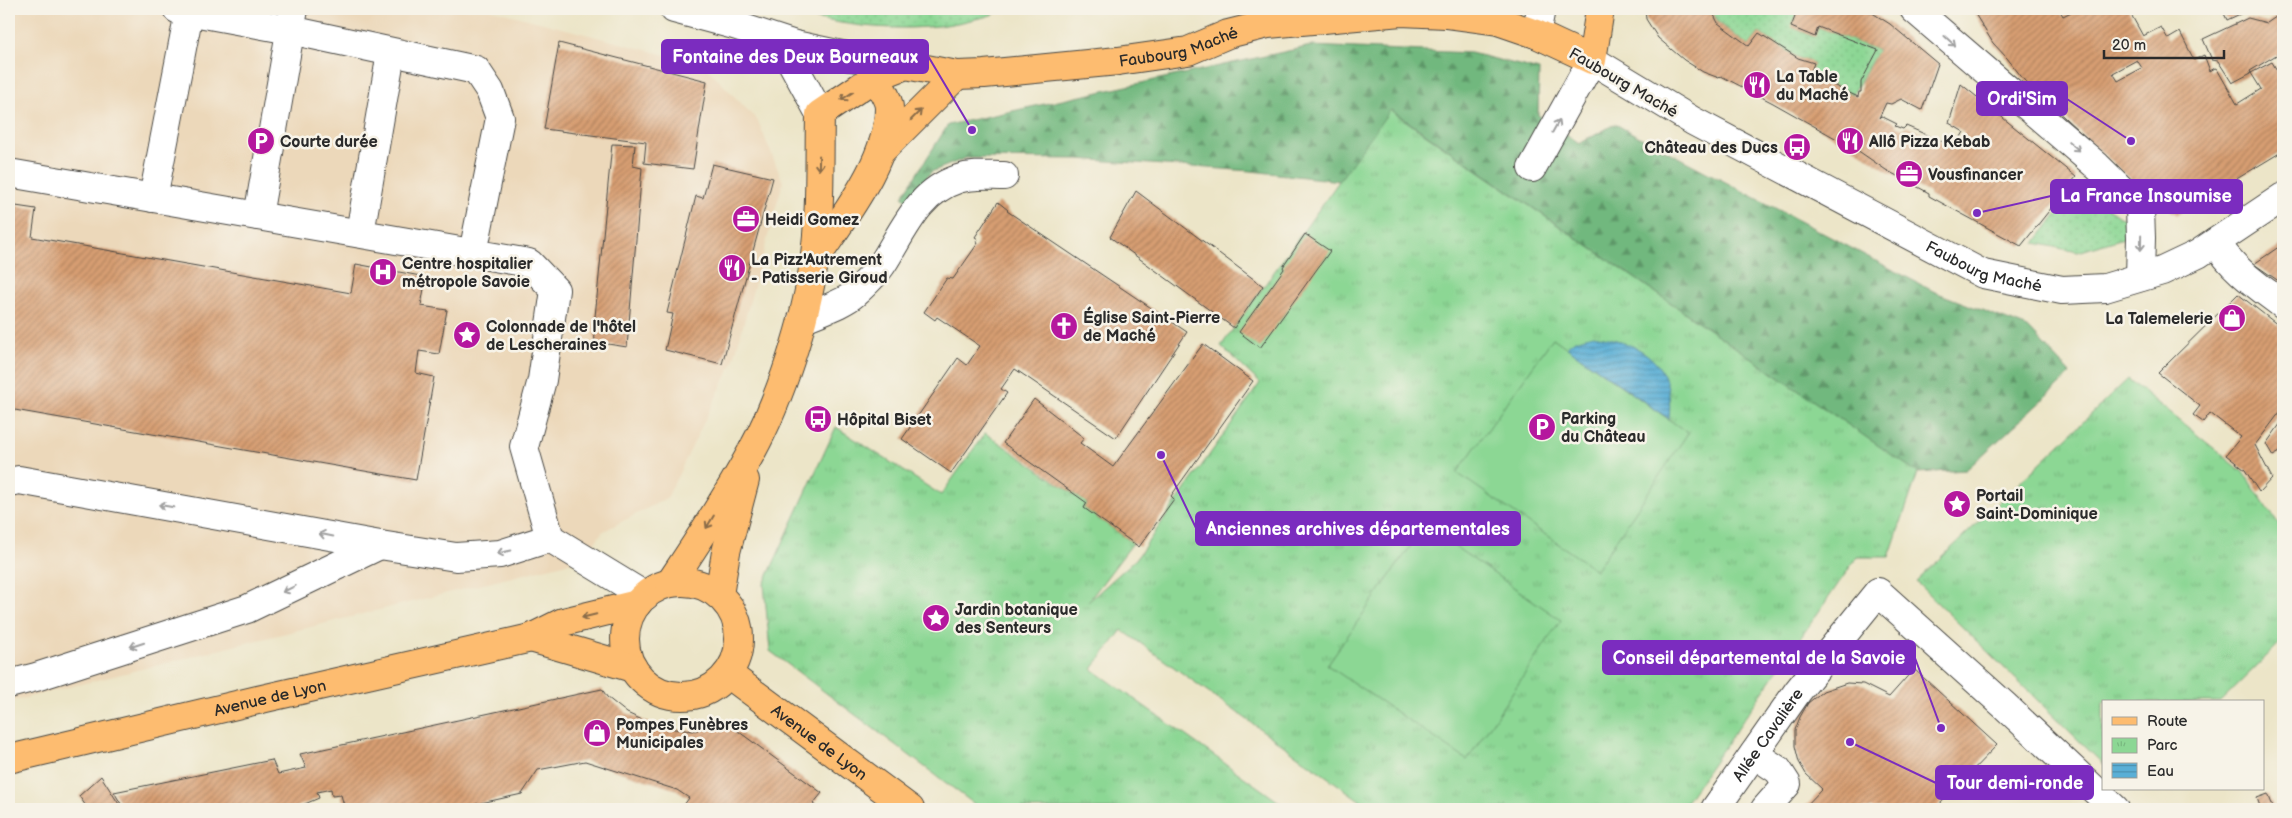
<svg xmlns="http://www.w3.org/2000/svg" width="2292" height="818" font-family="'Balsamiq Sans',sans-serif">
<defs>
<pattern id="grass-dots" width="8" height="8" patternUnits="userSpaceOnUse" patternTransform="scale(1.25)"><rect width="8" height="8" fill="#8cd794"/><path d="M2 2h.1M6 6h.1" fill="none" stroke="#79b980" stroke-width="1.8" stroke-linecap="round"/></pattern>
<pattern id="forest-firs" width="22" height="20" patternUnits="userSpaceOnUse" patternTransform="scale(1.25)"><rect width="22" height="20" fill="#71b87e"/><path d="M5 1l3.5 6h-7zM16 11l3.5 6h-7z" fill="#5d9667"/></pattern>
<pattern id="park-tufts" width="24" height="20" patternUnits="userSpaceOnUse" patternTransform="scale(1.25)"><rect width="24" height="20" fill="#8cd794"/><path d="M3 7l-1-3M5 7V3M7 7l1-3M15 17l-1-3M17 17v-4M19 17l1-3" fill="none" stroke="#79b980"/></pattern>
<pattern id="water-rules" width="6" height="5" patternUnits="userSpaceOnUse" patternTransform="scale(1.25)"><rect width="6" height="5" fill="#5aafd6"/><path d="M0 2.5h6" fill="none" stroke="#4b8fae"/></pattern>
<pattern id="building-hatch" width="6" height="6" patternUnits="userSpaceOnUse" patternTransform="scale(1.25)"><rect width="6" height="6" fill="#d79e72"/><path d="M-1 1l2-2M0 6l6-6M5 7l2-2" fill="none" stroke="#af815e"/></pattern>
</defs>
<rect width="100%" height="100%" fill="#f7f3e8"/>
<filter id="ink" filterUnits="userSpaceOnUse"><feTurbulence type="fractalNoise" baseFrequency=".02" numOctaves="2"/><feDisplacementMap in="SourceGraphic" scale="10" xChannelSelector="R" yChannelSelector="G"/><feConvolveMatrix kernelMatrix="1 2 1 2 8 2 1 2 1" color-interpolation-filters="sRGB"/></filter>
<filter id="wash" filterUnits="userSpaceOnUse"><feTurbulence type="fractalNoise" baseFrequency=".0096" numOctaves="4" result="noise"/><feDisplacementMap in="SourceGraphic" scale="20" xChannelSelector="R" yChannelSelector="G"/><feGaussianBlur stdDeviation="1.12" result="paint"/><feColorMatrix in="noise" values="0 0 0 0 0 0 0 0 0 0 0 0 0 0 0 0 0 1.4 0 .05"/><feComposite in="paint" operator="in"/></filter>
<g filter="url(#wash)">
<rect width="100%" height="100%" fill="#ece5c8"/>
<path fill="#ecd8ba" d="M9,9h480l215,56 54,56 25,61 -50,180 -66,136 -65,34 -18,27 -575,143z"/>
<path fill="url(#grass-dots)" stroke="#5c8160" d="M779,9h224c-9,6 -18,8 -28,10 -64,17 -134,8 -196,-10z
M1718,9h80l-6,18 22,10 4,-10 60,23 -25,44 -43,-20 4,-11 -16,-5 -39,-25 -10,13 -31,-24 -6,-11z
M2077,187l66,45 -65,20 -43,-9z"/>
<path fill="url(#forest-firs)" stroke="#4e7254" d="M1311,46l160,7 68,17 -1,45 41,29 36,-20 320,168 93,36 43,46 -105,96 -48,3 -527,-363 -51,71 -89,-10 -173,-12 -112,-1 -35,14 -22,30 -7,-5 46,-72z"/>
<path fill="url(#park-tufts)" stroke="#5c8160" d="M1390,110l528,363 -29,84h-32l-176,252h-309l-250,-179 -30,39 197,140h-308l-211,-158 -6,-67 72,-157 105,68 44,-62 102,70 -3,5 49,35 -45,59 48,-43 124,-176 -39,-37z
M2128,379l114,92 41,59v110l-63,62h-117v62l-187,-182z"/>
<path fill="#8cd794" stroke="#5c8160" d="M1553,338l135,95 -92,137 -139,-97z
M1425,526l136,94 -94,140 -140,-95z"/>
<path fill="url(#water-rules)" stroke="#426d80" d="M1593,335c51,8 82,29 76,84l-103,-72 9,-7z"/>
<g id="blocks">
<path fill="url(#building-hatch)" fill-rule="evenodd" d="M1645,9h73l-6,2 6,12 31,23 10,-13 39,25 16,5 -4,11 48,23 1,-5h2v-10l17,-32 -60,-23 -3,10 -24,-10 7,-18h68l24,15 48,40 -16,46 -21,-11 -10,5 -5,-1 -7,15 2,-2 16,8 -2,2 8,3 3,-3 49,21 9,-15 -15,-9 12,-39 115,93 -55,69 -92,-50v-3l-43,-23 -26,-18 -87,-49 -52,-27 -2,2 -16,-6 -19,-12 -26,-22 -12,-19z
M1972,9h87l4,7 14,-7h51l15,27 18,-9 7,12 12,-7 14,28 10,-5 6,16 5,-3 2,1 20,35 24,-15 -10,-16 -19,10 -14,-22 -6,-1 -9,-21 45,-21 19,5 16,-11v39l-33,20 1,2 21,-11 9,15 2,-1v75l-106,64 -28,-19 -125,-116 -17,-22 -14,-15zM2137,60l5,8 -24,13 -5,-8z
M2222,9h29l-24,11z
M559,43l148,38 -14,88 -49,-6 2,-21 -102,-13z
M612,144l23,1 -2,21 9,2 -15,179 -32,-5 -1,-15z
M712,164l61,14 -51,186 -57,-14 8,-36 -6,-1 29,-117 7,2z
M1136,191l127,95 -29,42 -124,-91z
M998,202l10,8 -1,1 180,121 -71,106 -101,-69 -14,20 6,4 -56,80 -49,-34 56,-81 9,7 13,-19 -43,-29 -2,3 -11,-8 23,-34 6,1 25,-36 -2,-1 2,-3 -3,-2z
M9,205l27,4 -4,28 319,56 5,-29 70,13 -5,29 26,4 -8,44 -20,-3 -3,22 18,4 -18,103 -407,-71z
M1305,234l25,17 -70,97 -21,-16 45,-63 -1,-2z
M2283,244v40l-29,-20z
M2238,294l45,35v79l-28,37 17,33 -13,14 -14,-22 -19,-15 15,-18 -31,-24 -7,9 -10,-7 7,-9 -42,-33z
M1203,344l50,37 -82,115 3,3 -35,48 -55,-39 3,-5 -84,-60 31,-44 50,39 -4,5 33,24z
M2283,420v37l-3,-5 -7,4 -7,-12z
M1914,669l83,76 -62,64h-132l19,-20 -16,-15 -7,-12 -4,-16v-16l5,-13 8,-14 15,-12 24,-8 16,1 26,13z
M602,689l5,8 20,16 22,10 17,5 27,3 21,-6 5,2 8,-4 95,70 -9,11 6,5h-138l8,-11 -12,-8 -92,-29 -47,9 -16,24 -68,15h-109l-4,-14 -9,1 -1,-7 -14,3 2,6 -26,11h-169l-10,-17 158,-32 6,14 28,-6 -6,-14z
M101,776l21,33h-34l-9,-13z
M2268,794l6,15h-13l-4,-11z"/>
</g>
</g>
<g filter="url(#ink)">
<use href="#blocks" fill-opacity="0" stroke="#484743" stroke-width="1"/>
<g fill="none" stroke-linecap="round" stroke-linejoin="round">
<g stroke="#484743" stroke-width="30">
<g id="minor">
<path d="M177,9l113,21 186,40 14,21 10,27 -27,135"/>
<path d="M674,9l60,16 61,20 56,12 55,8"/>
<path d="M1914,9l183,157 43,42 1,30 -1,39"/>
<path d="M1536,34l5,-25"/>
<path d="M775,40l16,21 29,53"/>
<path id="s1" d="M1532,168l60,-108 101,61 290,153 79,16 43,-2 57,-17 36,-17 85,-57"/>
<path d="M9,173l520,90 26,27 -13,90 -18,67 26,91 95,58"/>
<path d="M153,198l36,-186"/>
<path d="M258,216l36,-207"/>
<path d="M360,233l31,-180"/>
<path d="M2216,242c16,27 42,44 67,63"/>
<path d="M802,319c15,-7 41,-15 52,-25 10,-9 22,-20 29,-31 21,-33 35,-71 75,-84 15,-5 31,-3 46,-3"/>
<path d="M9,482l10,-2 361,65 76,12 44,-3 50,-16"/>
<path d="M9,684l27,-7 211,-68 133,-64"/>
<path d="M1754,754l24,16 9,14 -22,25"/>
<path id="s2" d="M1715,809l83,-118 80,-99 127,114 110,103"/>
</g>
</g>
<g stroke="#484743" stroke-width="30">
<g id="major">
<path d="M882,150l75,-75"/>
<path d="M816,258c28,-42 73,-98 73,-150 0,-9 -10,-23 -14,-31"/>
<circle cx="682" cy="639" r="57"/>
<path id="s3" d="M670,583c29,-43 57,-86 82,-132 28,-51 54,-131 62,-189 7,-49 5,-99 6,-148l55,-37 31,-12 51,10 27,-1 134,-13 70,-10 40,-17 40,-10 133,-12 45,2 52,7 38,13 56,26 8,-51"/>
<path d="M719,595l7,-43 19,-72"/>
<path d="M531,638l102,30"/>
<path id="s4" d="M728,674l182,135"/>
<path id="s5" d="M9,759l257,-61 265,-60 32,-16 74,-18"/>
</g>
</g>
<use href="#minor" stroke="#fff" stroke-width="28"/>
<use href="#major" stroke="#fdbc6f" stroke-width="28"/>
</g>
<defs><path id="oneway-shaft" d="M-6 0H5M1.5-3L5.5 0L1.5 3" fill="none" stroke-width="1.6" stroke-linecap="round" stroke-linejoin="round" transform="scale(1.25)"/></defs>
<g stroke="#a0a0a0">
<use href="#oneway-shaft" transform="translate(1950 41) rotate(42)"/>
<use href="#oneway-shaft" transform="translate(1556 126) rotate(-61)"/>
<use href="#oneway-shaft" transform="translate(2074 146) rotate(40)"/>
<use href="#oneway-shaft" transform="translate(2141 243) rotate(91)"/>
<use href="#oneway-shaft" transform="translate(166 506) rotate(-170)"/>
<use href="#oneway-shaft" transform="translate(326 535) rotate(-169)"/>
<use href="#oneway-shaft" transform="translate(504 552) rotate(168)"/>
<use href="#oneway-shaft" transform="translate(289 589) rotate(154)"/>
<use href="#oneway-shaft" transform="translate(137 645) rotate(162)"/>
</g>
<g stroke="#8a6c4a">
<use href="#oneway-shaft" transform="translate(847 96) rotate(146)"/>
<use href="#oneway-shaft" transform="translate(916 115) rotate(-45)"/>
<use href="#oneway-shaft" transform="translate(819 163) rotate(91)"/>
<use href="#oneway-shaft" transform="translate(710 522) rotate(121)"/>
<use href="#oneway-shaft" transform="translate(589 616) rotate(167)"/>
</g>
</g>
<defs>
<g id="restaurant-disc" transform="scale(1.4375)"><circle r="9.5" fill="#b5179e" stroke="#f7f3e8"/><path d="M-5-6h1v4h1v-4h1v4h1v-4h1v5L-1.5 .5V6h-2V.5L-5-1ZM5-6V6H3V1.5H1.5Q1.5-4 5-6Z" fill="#fff"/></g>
<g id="parking-disc" transform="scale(1.4375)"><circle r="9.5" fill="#b5179e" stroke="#f7f3e8"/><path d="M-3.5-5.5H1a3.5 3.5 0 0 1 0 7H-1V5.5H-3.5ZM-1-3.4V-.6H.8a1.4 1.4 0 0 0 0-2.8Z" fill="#fff"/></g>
<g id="bus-disc" transform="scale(1.4375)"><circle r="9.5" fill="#b5179e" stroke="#f7f3e8"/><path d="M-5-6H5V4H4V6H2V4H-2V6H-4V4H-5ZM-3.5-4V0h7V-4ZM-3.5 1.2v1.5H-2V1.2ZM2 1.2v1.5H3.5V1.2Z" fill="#fff"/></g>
<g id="office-disc" transform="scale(1.4375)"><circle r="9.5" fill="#b5179e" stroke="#f7f3e8"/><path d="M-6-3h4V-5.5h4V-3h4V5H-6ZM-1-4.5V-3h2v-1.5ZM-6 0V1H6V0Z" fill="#fff"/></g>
<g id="hospital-disc" transform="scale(1.4375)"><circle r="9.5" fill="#b5179e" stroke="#f7f3e8"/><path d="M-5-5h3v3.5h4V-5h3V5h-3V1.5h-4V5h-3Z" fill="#fff"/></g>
<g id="shop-disc" transform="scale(1.4375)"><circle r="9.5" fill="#b5179e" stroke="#f7f3e8"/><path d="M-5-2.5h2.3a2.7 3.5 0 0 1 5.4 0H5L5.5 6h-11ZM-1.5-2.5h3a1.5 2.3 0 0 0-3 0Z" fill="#fff"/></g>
<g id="church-disc" transform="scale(1.4375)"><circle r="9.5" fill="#b5179e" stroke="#f7f3e8"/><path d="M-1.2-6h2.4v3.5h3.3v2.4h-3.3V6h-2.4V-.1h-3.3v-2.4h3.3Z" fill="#fff"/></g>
<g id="sight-disc" transform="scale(1.4375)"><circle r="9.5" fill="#b5179e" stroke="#f7f3e8"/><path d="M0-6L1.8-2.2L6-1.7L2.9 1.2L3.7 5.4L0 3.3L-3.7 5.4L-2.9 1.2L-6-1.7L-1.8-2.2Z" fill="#fff"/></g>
</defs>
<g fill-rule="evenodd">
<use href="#restaurant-disc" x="1757" y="85"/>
<use href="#parking-disc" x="261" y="141"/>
<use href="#restaurant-disc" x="1850" y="141"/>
<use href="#bus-disc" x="1797" y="147"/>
<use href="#office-disc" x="1909" y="174"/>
<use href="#office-disc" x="746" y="219"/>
<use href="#restaurant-disc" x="732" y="268"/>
<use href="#hospital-disc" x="383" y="272"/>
<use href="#shop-disc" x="2232" y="318"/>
<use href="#church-disc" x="1064" y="326"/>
<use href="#sight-disc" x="467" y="335"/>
<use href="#bus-disc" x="818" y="419"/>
<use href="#parking-disc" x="1542" y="427"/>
<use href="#sight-disc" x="1957" y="504"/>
<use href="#sight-disc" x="936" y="618"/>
<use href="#shop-disc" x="597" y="733"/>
</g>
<g text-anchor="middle" stroke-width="5" stroke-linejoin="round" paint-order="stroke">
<g font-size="16" fill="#2b2b2b" stroke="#f7f3e8">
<text dy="6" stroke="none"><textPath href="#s3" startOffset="879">Faubourg Maché</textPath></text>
<text transform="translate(1624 82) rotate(30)" y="6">Faubourg Maché</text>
<text dy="6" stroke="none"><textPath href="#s1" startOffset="568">Faubourg Maché</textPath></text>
<text dy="6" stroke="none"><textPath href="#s5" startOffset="268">Avenue de Lyon</textPath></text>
<text dy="6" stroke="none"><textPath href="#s2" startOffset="91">Allée Cavalière</textPath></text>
<text dy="6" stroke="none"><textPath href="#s4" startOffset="114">Avenue de Lyon</textPath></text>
</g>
<g font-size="16" font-weight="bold" fill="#2b2b2b" stroke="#f7f3e8" text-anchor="start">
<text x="1776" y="82">La Table<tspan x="1776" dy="18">du Maché</tspan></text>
<text x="280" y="147">Courte durée</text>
<text x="1869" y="147">Allô Pizza Kebab</text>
<text x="1778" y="153" text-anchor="end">Château des Ducs</text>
<text x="1928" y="180">Vousfinancer</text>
<text x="765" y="225">Heidi Gomez</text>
<text x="751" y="265">La Pizz'Autrement<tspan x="751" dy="18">- Patisserie Giroud</tspan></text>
<text x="402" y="269">Centre hospitalier<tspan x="402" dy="18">métropole Savoie</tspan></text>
<text x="1083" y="323">Église Saint-Pierre<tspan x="1083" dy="18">de Maché</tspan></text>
<text x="2213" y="324" text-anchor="end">La Talemelerie</text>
<text x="486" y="332">Colonnade de l'hôtel<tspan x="486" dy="18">de Lescheraines</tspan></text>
<text x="1561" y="424">Parking<tspan x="1561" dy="18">du Château</tspan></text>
<text x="837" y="425">Hôpital Biset</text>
<text x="1976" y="501">Portail<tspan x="1976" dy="18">Saint-Dominique</tspan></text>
<text x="955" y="615">Jardin botanique<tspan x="955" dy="18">des Senteurs</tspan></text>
<text x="616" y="730">Pompes Funèbres<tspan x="616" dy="18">Municipales</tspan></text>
</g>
</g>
<path fill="none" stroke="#7b2cbf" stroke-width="2" d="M972 130L928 56M2131 141L2067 99M1977 213L2051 196M1161 455L1196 528M1941 728L1915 658M1850 742L1936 783"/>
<g fill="#7b2cbf" stroke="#f7f3e8" stroke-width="2">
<circle cx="972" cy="130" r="5"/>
<circle cx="2131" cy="141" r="5"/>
<circle cx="1977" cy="213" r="5"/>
<circle cx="1161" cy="455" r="5"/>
<circle cx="1941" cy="728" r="5"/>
<circle cx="1850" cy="742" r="5"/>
</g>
<g fill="#7b2cbf" stroke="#7b2cbf" stroke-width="2">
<rect x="662" y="40" width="266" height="33" rx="5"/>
<rect x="1977" y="82" width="90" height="33" rx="5"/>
<rect x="2051" y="180" width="191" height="33" rx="5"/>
<rect x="1196" y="512" width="324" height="33" rx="5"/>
<rect x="1603" y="641" width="312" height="33" rx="5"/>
<rect x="1936" y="766" width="157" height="33" rx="5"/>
</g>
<g font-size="18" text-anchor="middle" font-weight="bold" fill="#fff">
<text x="795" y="63">Fontaine des Deux Bourneaux</text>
<text x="2022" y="105">Ordi'Sim</text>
<text x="2146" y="202">La France Insoumise</text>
<text x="1358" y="535">Anciennes archives départementales</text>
<text x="1759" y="664">Conseil départemental de la Savoie</text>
<text x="2015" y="789">Tour demi-ronde</text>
</g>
<rect width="2292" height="818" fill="none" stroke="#f7f3e8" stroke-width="30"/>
<rect x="2102" y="700" width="162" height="90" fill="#f7f3e8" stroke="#a5a39c"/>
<rect x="2112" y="717" width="25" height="8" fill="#fdbc6f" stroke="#a5a39c"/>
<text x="2147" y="726" font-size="15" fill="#2b2b2b">Route</text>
<rect x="2112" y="738" width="25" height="15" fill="url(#park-tufts)" stroke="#a5a39c"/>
<text x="2147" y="750" font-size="15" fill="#2b2b2b">Parc</text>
<rect x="2112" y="763" width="25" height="15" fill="url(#water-rules)" stroke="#a5a39c"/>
<text x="2147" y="776" font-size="15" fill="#2b2b2b">Eau</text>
<path d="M2104 50v8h120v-8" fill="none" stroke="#2b2b2b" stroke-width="2.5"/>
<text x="2112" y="50" font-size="15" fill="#2b2b2b" stroke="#f7f3e8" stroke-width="4" paint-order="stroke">20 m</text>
</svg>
